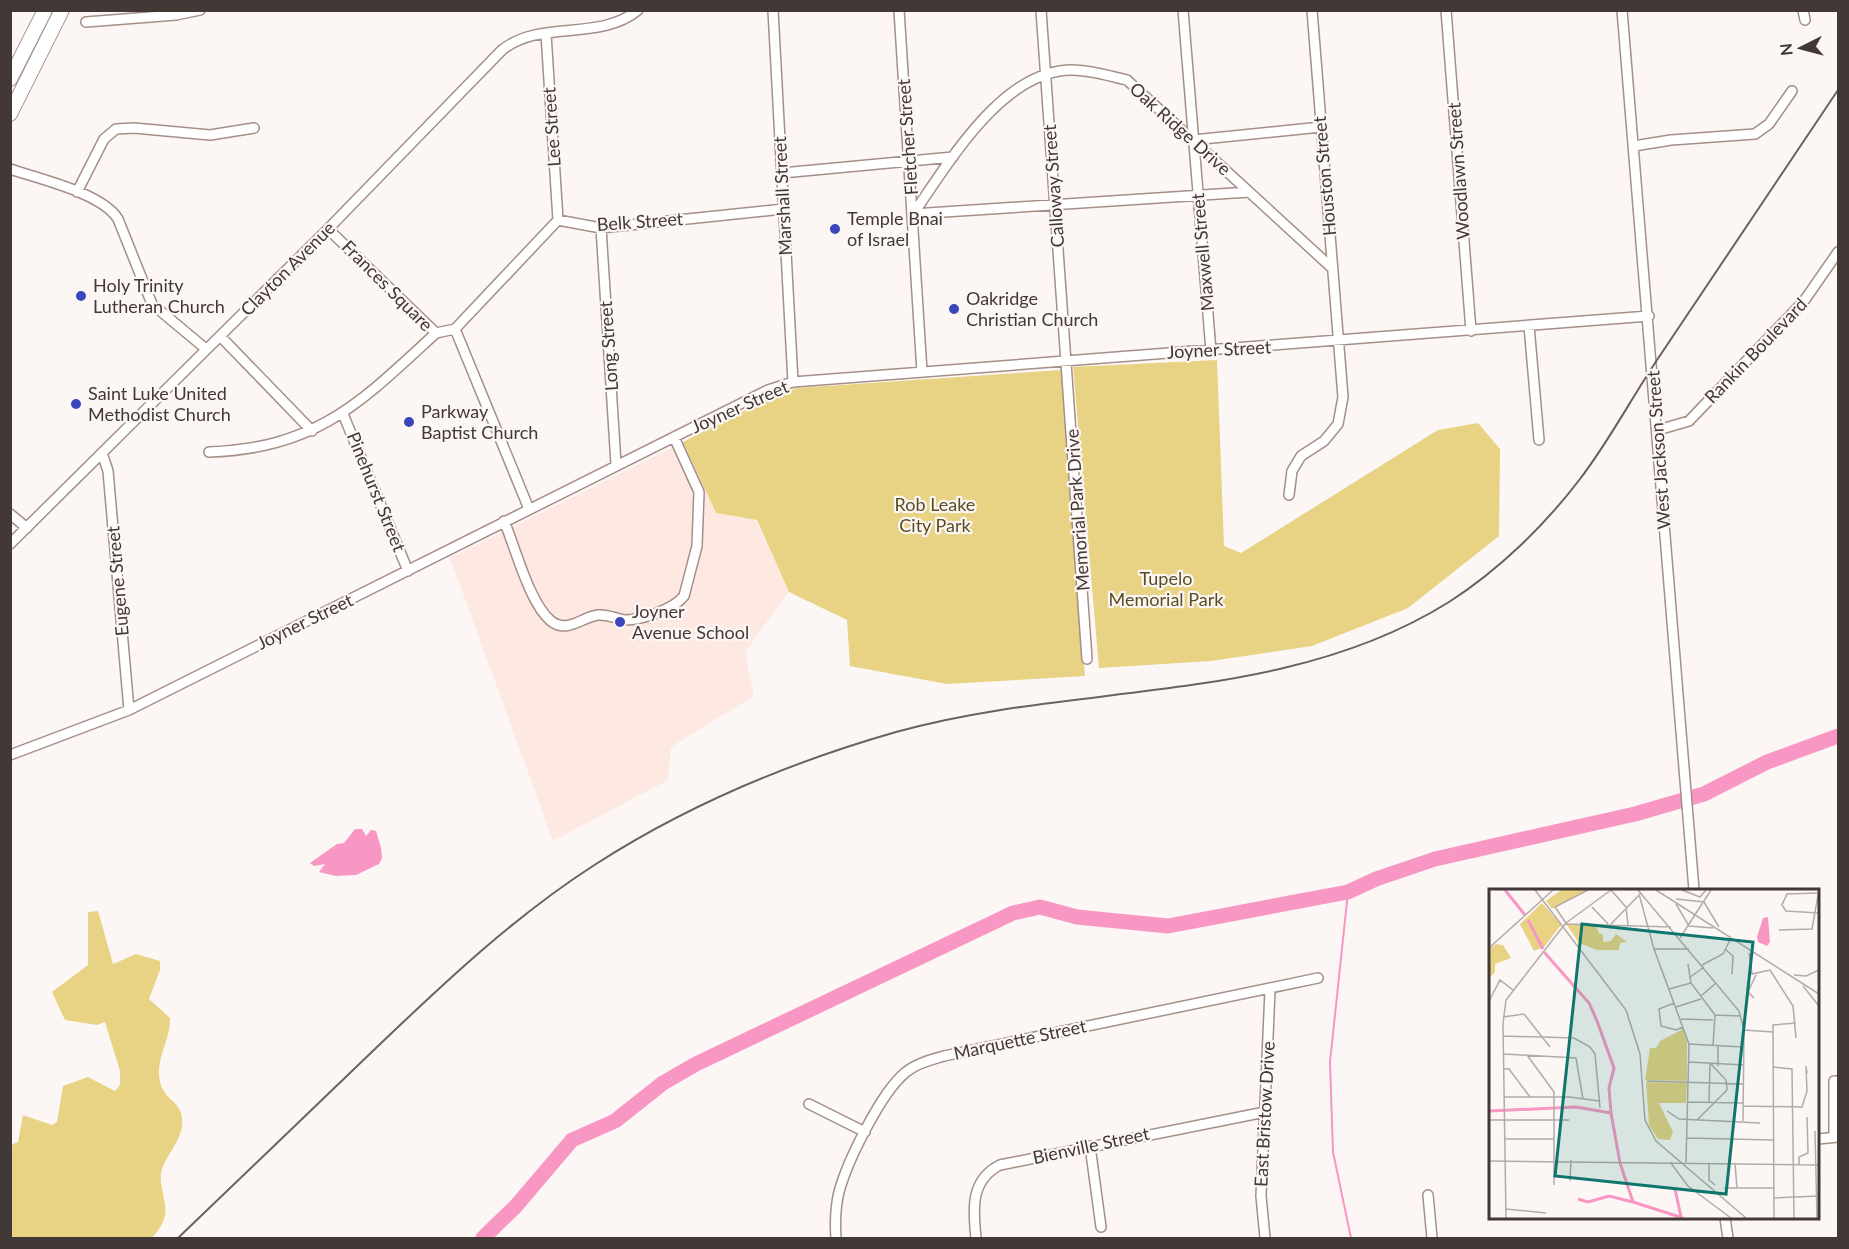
<svg xmlns="http://www.w3.org/2000/svg" width="1849" height="1249" font-family="Lato,sans-serif">
<rect width="100%" height="100%" fill="#fcf7f5"/>
<path fill="#fde9e2" d="M683,442l33,71 40,7 33,72 -44,60 9,44 -83,51 -3,33 -115,61 -103,-283z"/>
<path fill="#e8d283" d="M1217,360l7,186 17,7 197,-123 40,-7 22,26 -1,87 -91,72 -96,38 -101,15 -112,7 -26,-301z
M1062,370l23,306 -138,8 -97,-18 -3,-46 -58,-28 -32,-72 -41,-7 -33,-71 86,-44 28,-10z
M98,911l15,53 23,-10 24,7v9l-11,29 21,19c1,18 -10,33 -11,52 -1,28 18,29 22,43 7,23 -16,41 -20,60 -2,15 8,33 3,46 -2,7 -8,14 -12,19h-141v-93l7,-3 5,-27 29,10 5,-3 6,-36 25,-9 27,14 5,-6v-14l-15,-49 -8,3 -32,-5 -13,-28 36,-27v-53z"/>
<path fill="#f896c4" d="M355,829h7l4,7 5,-6 5,1 5,17 1,10 -3,6 -23,11 -20,1 -17,-4 6,-8 -11,2 -4,-3 27,-19 7,-1z"/>
<g fill="none" stroke-linecap="round" stroke-linejoin="round">
<path stroke="#f896c4" stroke-width="2" d="M1348,892l-18,170 3,90 18,86"/>
<path stroke="#f896c4" stroke-width="15" d="M483,1238l33,-32 56,-66 43,-19 48,-38 33,-19 317,-151 27,-6 37,10 91,9 180,-34 28,-13 59,-20 200,-45 69,-20 63,-32 71,-26"/>
<g stroke="#a58f87" stroke-width="12">
<path id="minor" d="M773,10l20,372
M899,10l23,362
M1041,10l46,649
M1183,10l28,341
M1446,10l25,321
M1622,10l72,880
M1803,10l2,10
M86,22l90,-7 24,-5
M546,34l12,186
M1193,140l128,-13
M1634,146l37,-6 84,-6 14,-10 23,-33
M10,169c29,10 92,24 108,50l34,85 54,45
M782,173l171,-16
M77,192l27,-53 12,-10 18,-1 76,7 44,-7
M913,214c36,-51 89,-144 159,-144 19,0 37,6 55,10l205,188
M913,214l336,-22
M601,228l15,236
M328,229l108,104
M1529,326l10,114
M455,329l74,180
M221,337l91,94
M343,414l65,157
M1658,430l31,-9 115,-120 34,-49
M209,452c109,-4 152,-50 227,-119l19,-4 103,-109 43,8 182,-19
M102,453l6,18 21,239
M1289,495l3,-24 9,-15 23,-15 14,-17 5,-27 -31,-387
M10,514l17,14
M504,521c11,25 25,82 47,100 16,13 31,-4 47,-6 10,-1 18,4 27,5 17,0 49,-11 59,-24l13,-50 2,-54 -25,-55
M10,544l318,-315 174,-179c39,-31 97,-8 136,-40
M10,755l119,-45 639,-320 25,-8 856,-66
M809,1104l56,28
M1834,1137v-56h4
M1818,1139l20,-2
M1090,1146l11,81
M1428,1195l4,43
M1725,1218l3,20
M836,1238c-1,-15 -1,-30 3,-46 8,-30 42,-100 67,-120 11,-9 25,-12 38,-16l374,-78
M976,1238c-3,-28 -6,-58 24,-73l265,-53
M1265,1238l-4,-42 9,-206"/>
</g>
<g stroke="#a58f87" stroke-width="16">
<path id="highway" d="M10,79l35,-69
M10,114l52,-104"/>
</g>
<use href="#minor" stroke="#fff" stroke-width="9"/>
<use href="#highway" stroke="#fff" stroke-width="14"/>
<path stroke="#6a625f" stroke-width="2" d="M178,1238c66,-63 132,-127 199,-191 68,-65 139,-132 219,-183 92,-59 195,-102 300,-132 182,-51 387,-26 553,-130 50,-32 96,-77 131,-123 30,-39 53,-84 81,-125 59,-88 118,-176 177,-264"/>
</g>
<g fill="#3a46b9" stroke="#fcf7f5" stroke-width="2">
<circle cx="835" cy="229" r="6"/>
<circle cx="81" cy="296" r="6"/>
<circle cx="954" cy="309" r="6"/>
<circle cx="76" cy="404" r="6"/>
<circle cx="409" cy="422" r="6"/>
<circle cx="620" cy="622" r="6"/>
</g>
<g text-anchor="middle" stroke-width="4.5" stroke-linejoin="round" paint-order="stroke">
<g font-size="18" fill="#423835" stroke="#fcf7f5">
<text transform="translate(552 127) rotate(-94)" y="6">Lee Street</text>
<text transform="translate(1180 129) rotate(42)" y="6">Oak Ridge Drive</text>
<text transform="translate(908 137) rotate(-94)" y="6">Fletcher Street</text>
<text transform="translate(1459 171) rotate(-94)" y="6">Woodlawn Street</text>
<text transform="translate(1325 176) rotate(-95)" y="6">Houston Street</text>
<text transform="translate(1054 186) rotate(-94)" y="6">Calloway Street</text>
<text transform="translate(783 196) rotate(-93)" y="6">Marshall Street</text>
<text transform="translate(640 222) rotate(-4)" y="6">Belk Street</text>
<text transform="translate(1203 252) rotate(-95)" y="6">Maxwell Street</text>
<text transform="translate(288 269) rotate(-45)" y="6">Clayton Avenue</text>
<text transform="translate(387 286) rotate(45)" y="6">Frances Square</text>
<text transform="translate(609 346) rotate(-94)" y="6">Long Street</text>
<text transform="translate(1219 350) rotate(-3)" y="6">Joyner Street</text>
<text transform="translate(1756 351) rotate(-46)" y="6">Rankin Boulevard</text>
<text transform="translate(740 407) rotate(-24)" y="6">Joyner Street</text>
<text transform="translate(1659 450) rotate(-94)" y="6">West Jackson Street</text>
<text transform="translate(376 492) rotate(68)" y="6">Pinehurst Street</text>
<text transform="translate(1078 510) rotate(-94)" y="6">Memorial Park Drive</text>
<text transform="translate(118 581) rotate(-95)" y="6">Eugene Street</text>
<text transform="translate(305 622) rotate(-26)" y="6">Joyner Street</text>
<text transform="translate(1020 1040) rotate(-12)" y="6">Marquette Street</text>
<text transform="translate(1265 1114) rotate(-87)" y="6">East Bristow Drive</text>
<text transform="translate(1091 1146) rotate(-12)" y="6">Bienville Street</text>
</g>
<g font-size="18" fill="#423835" stroke="#fcf7f5" text-anchor="start">
<text x="847" y="225">Temple Bnai<tspan x="847" dy="21">of Israel</tspan></text>
<text x="93" y="292">Holy Trinity<tspan x="93" dy="21">Lutheran Church</tspan></text>
<text x="966" y="305">Oakridge<tspan x="966" dy="21">Christian Church</tspan></text>
<text x="88" y="400">Saint Luke United<tspan x="88" dy="21">Methodist Church</tspan></text>
<text x="421" y="418">Parkway<tspan x="421" dy="21">Baptist Church</tspan></text>
<text x="632" y="618">Joyner<tspan x="632" dy="21">Avenue School</tspan></text>
</g>
<g font-size="18" fill="#594d21" stroke="#fcf7f5">
<text x="935" y="511">Rob Leake<tspan x="935" dy="21">City Park</tspan></text>
<text x="1166" y="585">Tupelo<tspan x="1166" dy="21">Memorial Park</tspan></text>
</g>
</g>
<g transform="translate(1489 889)">
<rect width="330" height="330" fill="#fcf7f5"/>
<path d="M72,1h25l-34,19 -6,-8zM53,14l19,22 -17,22 -10,4 -14,-27zM78,36h29l3,8 4,2v7l8,-1 5,-7 11,8 -7,1 -1,7h-22l-18,-7zM7,55l7,1 8,13 -16,6v8l-6,6v-29zM194,140l4,12v40l-42,-1 5,-32h6l4,-7zM157,193l41,1 -1,20h-27l14,29 -3,8 -12,-1 -9,-14z" fill="#e8d283"/>
<path d="M279,28l2,25 -3,4 -9,-4 -1,-5 6,-19z" fill="#f896c4"/>
<path fill="none" stroke="#f896c4" stroke-width="3" d="M16,1l20,25M39,31l15,29M55,63l45,51 8,18 17,47 -5,20 2,25 9,50 13,39 50,16M0,222l87,-4 35,6M186,300l6,28M89,310l10,3 21,-6 24,6"/>
<path fill="none" stroke="#b2aba8" stroke-width="1.5" d="M46,1l91,120 14,44 5,66 11,21 90,77M122,1l15,17 2,18M149,1l101,121 5,19 -1,91M167,1l163,104M193,1l18,7 6,-7M328,4l-30,1 -5,11 4,6 33,2M150,5l15,55 35,95 -3,118M187,10l28,3 15,25M187,15l13,22 24,2M103,18l16,17M77,34l-11,-16 33,-17M77,34l45,-33M122,35l30,-31M290,41l33,-1 7,-39M191,49l31,-48M0,59l64,-58M165,60h35M236,60l8,7 -1,18M260,64l3,21 18,-4M199,75l3,19 24,32 -2,31M213,76l21,-11 8,-16M281,81l23,36 3,32M305,86l12,1 13,-6M200,89l15,-11M314,97l16,20M180,100l22,-6M212,107l15,-13M265,109l-6,-6 8,-17M0,112l11,-21 13,10M185,114l-15,6 2,17 15,4 7,-3M187,118l25,-8M226,126l25,1M14,128l21,-3 26,33M192,130l32,1M255,141l29,2M14,147l71,2 16,9 5,7 5,54M200,155l54,3M15,165l72,4 7,41M38,166l27,37v93M200,173l55,3M229,177v-20M284,178l19,2 2,149M15,180h5l21,28M158,192l96,3M15,208h66l29,4M198,213l56,1M220,214l1,-40M254,217l59,1 5,-16 -1,-25 1,7M178,222l12,8 81,4M0,231h80M208,231l30,-30 -1,-10 -16,-17M326,242l2,87M198,249l86,2M15,250h50M0,272l330,4M181,273l18,24 43,32M220,274v17l6,5M246,274l2,25M310,276v-8l9,-4 -1,-36M81,292l1,-21M235,299h49M285,309l45,-2M17,320l40,4M17,329l-3,-194 3,-24 59,-76 106,3M285,329l-1,-193 23,-2"/>
<path fill="#0f766e" fill-opacity="0.15" stroke="#0f766e" stroke-width="3" d="M93,35l171,18 -27,252 -171,-18z"/>
<rect width="330" height="330" fill="none" stroke="#423835" stroke-width="3"/>
</g>
<rect width="1849" height="1249" fill="none" stroke="#423835" stroke-width="24"/>
<g transform="translate(1801 48) rotate(264)" stroke="#fcf7f5" stroke-width="4.5" paint-order="stroke">
<path d="M0-4.5L10 22L0 15L-10 22Z" fill="#423835"/>
<text y="-9" font-size="16" font-weight="bold" text-anchor="middle" fill="#423835">N</text>
</g>
</svg>
